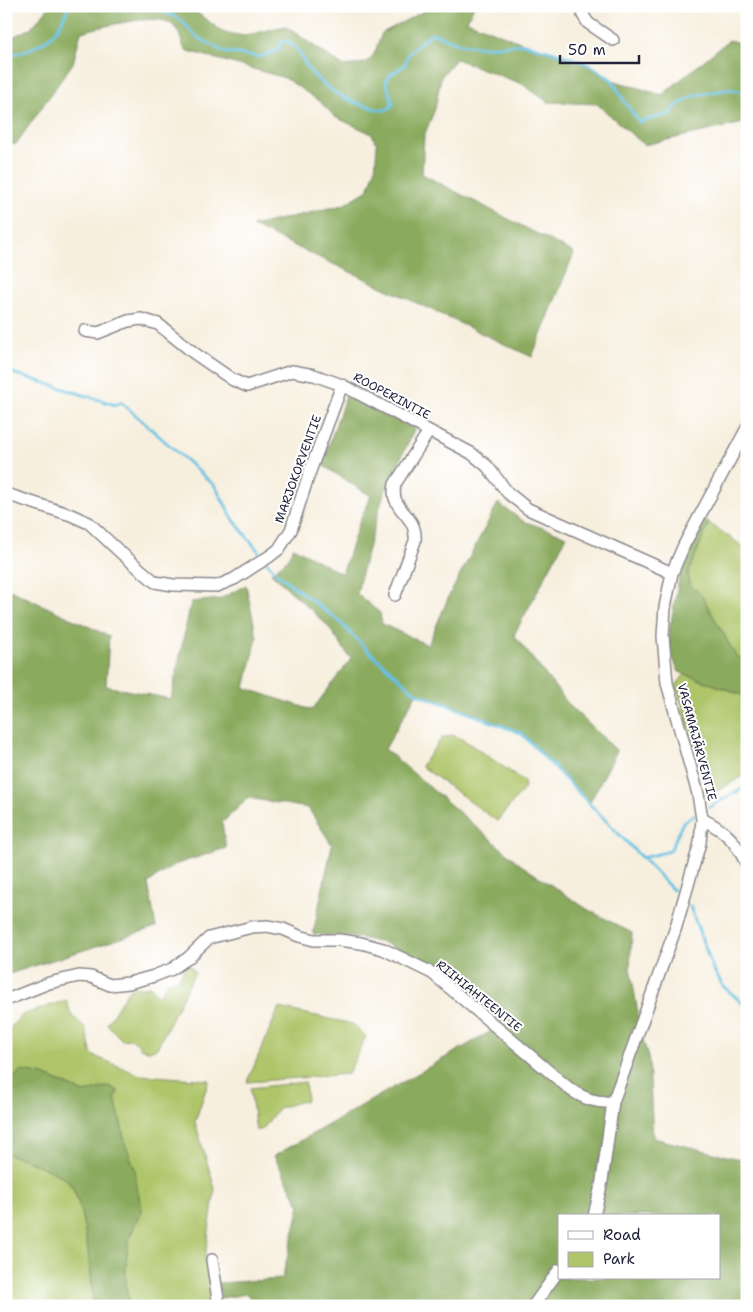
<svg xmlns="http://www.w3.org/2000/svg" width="753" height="1312" font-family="'Shantell Sans',sans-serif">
<rect width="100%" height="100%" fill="#fff"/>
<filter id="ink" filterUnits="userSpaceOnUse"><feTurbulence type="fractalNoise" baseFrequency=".02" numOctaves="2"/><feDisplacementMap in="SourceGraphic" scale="10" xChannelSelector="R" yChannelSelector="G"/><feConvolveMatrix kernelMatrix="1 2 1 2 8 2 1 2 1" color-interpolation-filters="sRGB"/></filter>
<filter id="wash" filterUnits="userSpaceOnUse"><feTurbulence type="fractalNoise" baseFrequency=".0096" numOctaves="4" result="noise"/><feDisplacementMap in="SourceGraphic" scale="20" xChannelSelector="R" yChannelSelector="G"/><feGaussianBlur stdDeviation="1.12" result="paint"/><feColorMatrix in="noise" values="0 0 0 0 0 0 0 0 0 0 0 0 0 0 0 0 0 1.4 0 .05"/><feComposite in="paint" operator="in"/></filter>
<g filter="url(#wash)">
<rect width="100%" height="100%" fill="#f7efde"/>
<path fill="#aec569" stroke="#687452" d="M709,523l38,26v112l-11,-5 -34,-60 -13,-13 -1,-10z
M685,674l57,21 5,7v72l-34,19 -6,-24 -13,-24 -18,-60z
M452,735l12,5 60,41 1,7 -28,33 -76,-55 21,-28z
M188,963l7,9 -38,76 -8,3 -9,-3 -3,-6 -7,-3 -8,1 -15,-16 22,-35 21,-3 8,10 11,-15 8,-1z
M66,1000l6,16 13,11 7,28 48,20 69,5 -14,42 20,67 -10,69 8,48h-81c-10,-14 -6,-50 -3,-66 3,-11 8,-20 13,-29l-5,-24 -2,-18 -9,-23 -11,-48 3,-7 -9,-5 -24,7 -44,-19 -35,8v-50l16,-17z
M279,1008l74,16 13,12 -18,38 -101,8z
M305,1082l2,18 -29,8 -15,21 -7,2 -6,-43z
M6,1153c13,5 55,20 63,29 15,17 24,100 24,124h-83l-4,-13z"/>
<path fill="#8aaa5d" stroke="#56664c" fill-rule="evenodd" d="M50,6h138l35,26 21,4 41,-10 58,40c32,-3 28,-5 39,-33l51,-27h41l-7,15 58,23 29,8 36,13 22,15 50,15 67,-55 18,5v76l-8,3 -95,21 -47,-41 -49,-2 -26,-18 -66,-25 -15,18 -6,32 -11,27 -2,38 152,79 -42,104 -280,-131 91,-21 25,-15 7,-20 2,-25 -5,-11 -37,-17 -16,-16 -34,-23 -100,-28c-4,-9 -6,-22 -15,-27 -17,-10 -69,4 -89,9l-8,31 -57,81 -10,1v-105l25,-12z
M346,395l69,33 -32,68 -21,74 -5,24 23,19 2,11 46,21 21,-49 49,-93 25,18 44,15 -53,99 56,71 47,45 -28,53 -68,-71 -104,-40 -32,56 136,116 66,44 45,24 -2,34 12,69 7,25 4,77 94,23v145h-492l-8,-12 -26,4 -3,-15 64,-4 18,-73 -26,-50 228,-131 -66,-56 -49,-25 -25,-6 -49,-4 19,-89 -24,-37 -60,-10 -26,25 4,25 -52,17 -26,18 8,44 -150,48v-387l103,48 -3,50 65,13 20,-97 29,-3 26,-14 11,53 -12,50 67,22 39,-51 -24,-34 -56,-52 16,-13 6,-13 49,27 17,-51 12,-27 -49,-31zM559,1216h160v62h-160z
M702,519l7,4 -21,50 1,10 13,13 34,60 11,5v19l-5,15 -63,-23 -9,-20 -1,-19 12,-65z
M20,1071l21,3 44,19 24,-7 9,5 -3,7 11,48 9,23 2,18 5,24c-5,9 -10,19 -13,29 -3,16 -7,52 3,66h-39c0,-24 -9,-107 -24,-124 -8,-9 -50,-24 -63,-29v-71l5,-1z"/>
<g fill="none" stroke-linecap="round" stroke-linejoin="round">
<path stroke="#64c1e2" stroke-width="3" d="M152,6l29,14 16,17 27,15 37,5 17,-7 4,-8 5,-1c16,10 13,18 23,30 15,18 38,31 60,36 10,3 17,6 23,-3l-7,-22 5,-8 14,-9 3,-12c10,-6 15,-16 25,-20l27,11 24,3 41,-3 29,8 36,13 22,15 12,21 15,21 31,-8 6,-8 19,-11 35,-6 17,4
M6,54c16,1 39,-10 50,-23 5,-7 9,-17 13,-25
M6,371l110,34 5,-3 94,84 18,33 30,38
M267,562l9,11 64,49 26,27 50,44 105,40 152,157
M709,807l38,-21
M642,858l28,-7 13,-29 11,-7
M690,906l23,63 10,17 24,21"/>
</g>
</g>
<g filter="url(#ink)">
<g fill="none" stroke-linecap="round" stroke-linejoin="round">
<g stroke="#8c888c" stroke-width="14">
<path id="street" d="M584,6l-1,9 5,8 25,17
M85,331l13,2 30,-12 13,-2 17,5 36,29 39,27 14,6 45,-15 22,4 28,10 129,68 16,13 21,27 20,16 144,64
M6,494l65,21 18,8 31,29 35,30 18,3 44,1 17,-7 36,-23 9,-7 12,-19 18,-56 33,-89
M395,595l20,-54c2,-21 -13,-26 -19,-40 -3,-6 -2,-11 -1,-17l34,-53
M702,819c24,12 34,22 45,46
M6,1000l43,-17 30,-7 12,1 19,8 19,-2 25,-7 18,-7 16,-11 21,-20 43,-11 15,-1 16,3 16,7 15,4h25l22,3 22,6 49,24 139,117c14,9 25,13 42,12
M594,1216l8,-35 11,-79 62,-172 25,-87 2,-24 -4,-25 -31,-111 -4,-47 2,-29 7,-34 12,-28 63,-117
M212,1260l7,46
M533,1306l26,-36"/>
</g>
<use href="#street" stroke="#fff" stroke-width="11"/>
</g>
</g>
<g text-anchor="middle" stroke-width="4" stroke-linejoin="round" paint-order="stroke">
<g font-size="12" fill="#22223b" stroke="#fff">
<text transform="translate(392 396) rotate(28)" y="4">ROOPERINTIE</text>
<text transform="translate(298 469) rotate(-70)" y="4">MARJOKORVENTIE</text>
<text transform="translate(697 742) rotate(75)" y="4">VASAMAJÄRVENTIE</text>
<text transform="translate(479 996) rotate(39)" y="4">RIIHIAHTEENTIE</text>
</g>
</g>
<rect width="753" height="1312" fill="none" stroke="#fff" stroke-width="25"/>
<rect x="558" y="1214" width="162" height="65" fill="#ffffff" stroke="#a7a7b1"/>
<rect x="568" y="1231" width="25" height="8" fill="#ffffff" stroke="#a7a7b1"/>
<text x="603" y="1240" font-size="15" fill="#22223b">Road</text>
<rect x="568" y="1252" width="25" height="15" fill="#aec569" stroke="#a7a7b1"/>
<text x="603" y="1264" font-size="15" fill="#22223b">Park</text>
<path d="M560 55v8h79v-8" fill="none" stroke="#22223b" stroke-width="2.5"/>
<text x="568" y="55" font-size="15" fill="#22223b" stroke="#ffffff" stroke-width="4" paint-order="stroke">50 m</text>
</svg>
